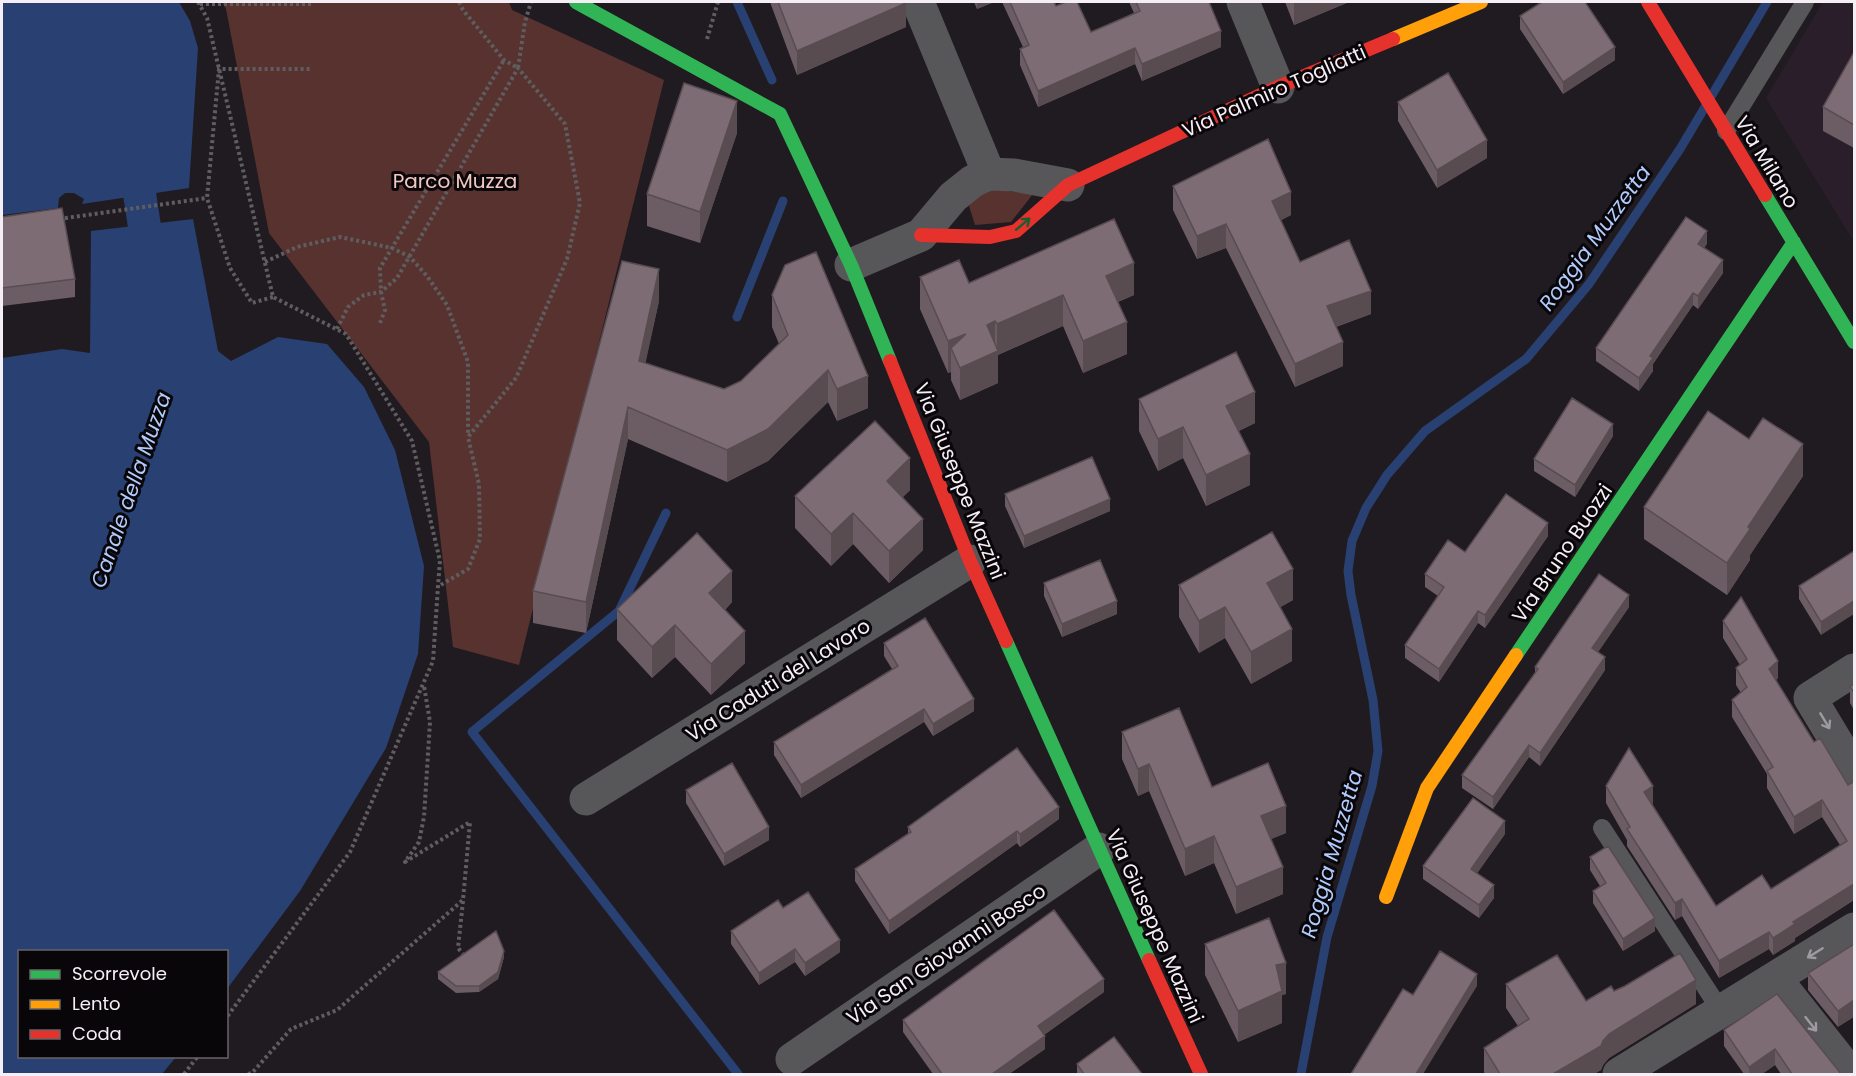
<svg xmlns="http://www.w3.org/2000/svg" width="1856" height="1076" font-family="Poppins,sans-serif">
<rect width="100%" height="100%" fill="#201b20"/>
<path fill="#2a1e2a" d="M1823,2h31v240l-88,-144z"/>
<path fill="#58322f" d="M222,2h287l3,8 152,70 -145,585 -66,-18 -24,-205 -160,-209 -43,-224z
M981,188l52,6 -22,28 -36,3 -6,-19z"/>
<path fill="#294072" d="M2,2h177l11,19 8,27 -9,140 -107,16 2,-5 -10,-6h-9l-6,5 -1,10 -56,7z
M193,219l25,132 13,10 47,-24 49,7 37,43 31,63 29,116 -6,88 -32,94 -86,143 -73,98 -1,-37h-206v104l156,1 -14,17h-160v-716l60,-9 28,4 1,-122z"/>
<g fill="none" stroke-linecap="round" stroke-linejoin="round">
<path stroke="#294072" stroke-width="9" d="M737,2l35,78
M1712,95l55,-93
M737,317l46,-116
M666,513l-47,98 -147,121 266,342
M1301,1074l26,-137 45,-151 6,-35 -5,-51 -22,-105 -3,-24 4,-30 14,-33 21,-33 38,-44 101,-72 63,-75 91,-135 25,-42"/>
<path stroke="#294072" stroke-width="33" d="M133,151l18,118"/>
<path stroke="#5f5d60" stroke-width="4" stroke-dasharray="3 3" stroke-linecap="butt" d="M198,2l9,16 66,279 73,37 66,107 28,120 -2,25 -5,75 -83,191 -124,166
M459,2l4,8 41,50 14,8 7,-46 6,-20
M200,4h112
M707,39l11,-37
M59,219l148,-21
M265,262l32,-15 43,-10 52,11 18,9 17,19 20,29 21,57v74
M273,297l-21,6 -22,-35 -23,-70 12,-129h91
M380,323l5,-13 -4,-18 -1,-24 124,-208
M337,329l11,-22 16,-12 17,-3 16,-14 121,-210 47,56 15,79 -13,56 -51,119 -48,59 11,47 1,55 -12,30 -29,17
M463,901l-5,47 5,6
M184,1074l14,-18
M248,1074l4,-1 39,-44 46,-19 126,-110 7,-78 -65,40 14,-20 5,-25 6,-95 -6,-36"/>
<path stroke="#575659" stroke-width="18" d="M1726,131l79,-129
M1602,828l119,183"/>
<path stroke="#575659" stroke-width="33" d="M918,2l71,172
M1243,2l35,85
M851,265l70,-30 32,-38 20,-16 16,-7 25,1 54,10
M1854,670l-44,28 44,73
M586,799l384,-238
M1775,978l76,96
M792,1059l307,-210
M1619,1074l235,-145"/>
<path stroke="#30b455" stroke-width="14" d="M576,2l204,112 71,151 39,96
M1765,195l89,147
M1006,641l143,319
M1516,655l278,-413"/>
<path stroke="#ff9f0a" stroke-width="14" d="M1393,39l88,-37
M1386,897l41,-109 89,-133"/>
<path stroke="#e5322d" stroke-width="14" d="M1648,2l117,193
M921,235l69,2 26,-6 52,-46 210,-98 115,-48
M890,361l80,200 36,80
M1149,960l52,114"/>
</g>
<path fill="#6c5d64" d="M770,2h135l1,25 -109,48z
M974,2h20l-17,7z
M1002,2h52l2,4 35,26 43,-19 -5,-11h80l12,45 -79,34 -7,-17 -97,43 -18,-42v-16l3,-2z
M1285,2h64l-55,23z
M1520,16l95,44 -52,34 -43,-65z
M1854,52v96l-31,-17v-24z
M1398,102l89,56 -50,30 -39,-67z
M737,133l-37,110 -53,-17v-32z
M1173,186l118,29 -10,5 19,42 71,52 -35,13 7,39 -48,21 -69,-139 -29,11 -24,-49z
M2,217l73,62v18l-73,9z
M1707,244l-3,4 19,25 -25,36 -5,-4 -40,59v7l-14,20 -43,-30v-13z
M920,277l49,6 165,12 -16,7 9,52 -44,19 -20,-47 -65,29v28l-38,17 -9,-20v-8l-3,1 -28,-64z
M772,295l96,113 -31,13 -9,-19 -60,59 -41,21 -99,-43 -42,194 -53,-10v-32l126,-290 -14,62 79,26 17,-8 38,-37 -7,-17z
M1139,399l116,24 -16,8 11,54 -44,21 -23,-48 -25,13 -19,-40z
M1613,436l-38,61 -41,-26v-12z
M1803,476l-53,79v5l-23,35 -83,-56v-32z
M910,490l-7,7 20,53 -34,33 -36,-39 -22,22 -36,-38v-32z
M1005,494l105,17 -86,37 -19,-42z
M1548,536l-63,92 -7,-5 -39,59 -34,-24v-13l33,-49 -13,-9v-13z
M1854,551l-33,84 -22,-36v-13z
M1044,583l73,31 -55,23 -18,-41z
M1179,585l114,15 -13,7 12,54 -41,23 -26,-46 -26,15 -20,-36z
M732,602l-7,8 20,53 -34,32 -36,-38 -23,21 -35,-38v-31z
M1629,607l-31,45 7,18 -65,96 -11,-9 -36,52 -31,-21v-13l73,-102v-6z
M1723,621l55,57 -2,2 38,62 34,43 6,115 -59,38v3l-22,14 -4,-6 -50,29 -37,-62 -7,4 -48,-74v-6l-21,-37v-17l47,17 -1,1 64,102 55,-17 69,-44 -18,-28 -28,17 -27,-46v-14l-35,-57v-17l9,-7 -5,-8v-17l4,-3 -17,-27z
M884,643l90,68 -41,25 -9,-14 -123,76 -27,-43v-13l118,-73 -8,-13z
M1854,684v26l-4,-7v-17z
M1122,732l164,101 -15,6 12,55 -47,20 -22,-51 -29,13 -36,-85 -11,5 -16,-37z
M686,790l83,50 -45,26 -38,-63z
M1059,819l-39,28 -3,-4 -128,91 -34,-53v-12l53,-35v-7z
M1505,834l-28,39 17,25 -15,20 -56,-39v-13z
M1590,857l65,74 -32,20 -30,-48v-12l7,-5 -10,-16z
M783,908l57,44 -35,24 -10,-14 -36,23 -28,-41v-13z
M1205,944l81,50 -4,1v28l-44,19 -33,-67z
M1854,944l-16,83 -30,-37v-17z
M504,957l-6,22 -19,13 -23,1 -18,-14v-7z
M1506,984l80,17 28,-10 82,13 -87,54 -6,7 -2,5 -7,4h-109l-1,-2v-24l34,-22 -12,-18z
M1104,992l-60,43 1,14 -36,25h-76l-30,-42v-12z
M1724,1030l117,44h-60l-6,-9 -13,9h-18l-20,-28z
M1077,1064l65,10h-65z"/>
<path fill="#584c51" d="M977,2h17l-17,7z
M1294,2h55l-55,23z
M906,3v24l-109,48v-24z
M1221,31v16l-79,34v-17z
M1615,47v13l-52,34v-12z
M1135,48v16l-97,43v-16z
M737,101v32l-37,110v-31z
M1487,140v18l-50,30v-18z
M1291,192v23l-19,10v-24z
M1226,224v24l-29,11v-23z
M1707,231v13l-9,12v-12z
M1723,260v13l-25,36v-13z
M1134,263v32l-28,12v-31z
M659,269v32l-20,92v-32z
M1371,291v23l-44,16v-24z
M1693,293v12l-40,59v7l-14,20v-13l11,-22z
M1063,295v31l-65,29v28l-38,17v-32l-9,-20v24l-3,1v-32l47,-20v32l2,-1v-28z
M1127,322v32l-44,19v-32z
M1343,342v24l-48,21v-23z
M828,370v32l-60,59 -41,21v-32z
M868,376v32l-31,13v-32z
M1255,392v31l-29,14v-31z
M628,407v32l-42,194v-31z
M1613,424v12l-38,61v-12z
M1183,427v31l-25,13v-32z
M1803,444v32l-53,79v5l-23,35v-32l21,-36z
M1250,454v31l-44,21v-31z
M910,458v32l-23,22v-31z
M1110,499v12l-86,37v-12z
M853,513v31l-22,22v-32z
M923,519v31l-34,33v-32z
M1548,523v13l-63,92v-13z
M1293,569v31l-26,15v-32z
M732,571v31l-23,23v-32z
M1629,595v12l-37,54v-13z
M1117,601v13l-55,23v-13z
M1854,601v13l-33,21v-13z
M1225,607v31l-26,15v-32z
M1478,611v12l-39,59v-13z
M675,625v32l-23,21v-31z
M1292,629v32l-41,23v-32z
M745,631v32l-34,32v-31z
M1605,657v13l-65,96v-13z
M1778,661v17l-9,8v-17z
M974,699v12l-41,25v-12z
M924,709v13l-123,76v-13z
M1529,745v12l-36,52v-12z
M1149,764v27l-11,5v-27z
M1653,786v17l-9,6v-17z
M1822,800v17l-28,17v-17z
M1286,806v27l-25,10v-27z
M1059,807v12l-39,28v-13z
M1505,821v13l-34,48v-13z
M769,827v13l-45,26v-12z
M1017,831v12l-128,91v-13z
M1214,836v27l-29,13v-27z
M1283,867v27l-47,20v-27z
M1854,884v16l-59,38v3l-22,14v-17l20,-16z
M1494,885v13l-15,20v-13z
M1682,899v17l-7,4v-17z
M1655,918v13l-32,20v-12z
M1769,932v17l-50,29v-17z
M840,940v12l-35,24v-13z
M795,949v13l-36,23v-12z
M504,951v6l-6,22 -19,13v-6z
M1286,963v31l-4,1v28l-44,19v-31l38,-46z
M1477,974v12l-54,88h-7z
M1104,979v13l-66,47v-13z
M1696,980v24l-87,54 -6,7 -2,5 -7,4h-41l50,-33 6,-7z
M1854,1000v17l-16,10v-16z
M1045,1036v13l-36,25h-17z
M1775,1049v16l-13,9h-13v-7z"/>
<path fill="#7d6c74" stroke="#584c51" stroke-width="1.5" d="M778,2h127l1,1 -109,48z
M1010,2h44l2,4 10,-4h11l14,30 49,-21 -4,-9h73l12,29 -79,33 -7,-16 -97,43 -18,-42 9,-4z
M1542,2h43l30,45 -52,35 -43,-66z
M1854,52v73l-31,-18z
M1448,73l39,67 -50,30 -39,-68z
M684,83l53,18 -37,111 -53,-18z
M1268,139l23,53 -19,9 28,61 49,-22 22,51 -44,15 16,36 -48,22 -69,-140 -29,12 -24,-50z
M62,208l13,71 -73,9v-71z
M1686,217l21,14 -9,13 25,16 -25,36 -5,-3 -43,63 3,2 -14,20 -43,-30z
M1114,219l20,44 -28,13 21,46 -44,19 -20,-46 -66,29 -2,-3 -8,4 11,26 -38,17 -9,-20 15,-14 -18,7 -28,-64 39,-17 10,23z
M816,252l52,124 -31,13 -9,-19 -60,59 -41,21 -99,-43 -42,195 -53,-11 89,-330 37,8 -20,92 85,28 17,-8 47,-46 -16,-40 13,-30z
M1236,352l19,40 -29,14 24,48 -44,21 -23,-48 -25,12 -19,-40z
M1572,398l41,26 -38,61 -41,-26z
M1708,411l41,28 14,-21 40,26 -55,83 2,2 -23,34 -83,-56z
M875,421l35,37 -23,23 36,38 -34,32 -36,-38 -22,21 -36,-38z
M1092,457l18,42 -86,37 -19,-42z
M1506,494l42,29 -63,92 -7,-4 -39,58 -34,-24 39,-58 -19,-13 23,-34 17,12z
M1272,532l21,37 -26,14 25,46 -41,23 -26,-45 -26,14 -20,-36z
M697,533l35,38 -23,22 36,38 -34,33 -36,-39 -23,22 -35,-38z
M1854,551v50l-33,21 -22,-36z
M1100,560l17,41 -55,23 -18,-41z
M1599,574l30,21 -37,53 13,9 -65,96 -11,-8 -36,52 -31,-22 76,-106 -3,-2z
M1741,597l37,64 -9,8 45,73 6,-4 28,47 5,-3 1,2v100l-61,38 2,2 -22,14 -4,-6 -50,29 -37,-62 -7,4 -48,-74 3,-2 -24,-41 23,-38 24,38 -9,6 72,114 46,-31 9,14 76,-48 -25,-41 -28,17 -27,-46 6,-4 -41,-67 15,-13 -11,-19 11,-9 -24,-38z
M925,618l49,81 -41,25 -9,-15 -123,76 -27,-43 124,-76 -14,-23z
M1854,684v9l-4,-7z
M1179,708l33,79 56,-24 18,43 -25,10 22,51 -47,20 -22,-51 -29,13 -36,-85 -11,5 -16,-37z
M1017,748l42,59 -39,27 -3,-3 -128,90 -34,-52 56,-37 -3,-5z
M732,763l37,64 -45,27 -38,-64z
M1473,798l32,23 -34,48 23,16 -15,20 -56,-39z
M1608,846l47,72 -32,21 -30,-48 13,-8 -16,-26z
M808,892l32,48 -35,23 -10,-14 -36,24 -28,-42 47,-31 5,8z
M1054,910l50,69 -66,47 7,10 -53,38h-50l-39,-54z
M1269,918l17,45 -10,2 6,26 -44,20 -33,-67z
M496,931l8,20 -6,21 -19,14h-23l-18,-14z
M1854,944v56l-16,11 -30,-38z
M1440,951l37,23 -61,100h-65l52,-85 10,6z
M1680,953l16,27 -87,54 -6,7 -2,5 -48,28h-53l-16,-26 45,-29 -23,-35 51,-29 29,46 25,-15 3,5 11,-5z
M1777,994l61,76 3,4h-49l-17,-25 -26,18 -25,-37z
M1114,1037l28,37h-58l-7,-10z"/>
<defs><path id="oneway-shaft" d="M-6 0H5M1.5-3L5.5 0L1.5 3" fill="none" stroke-width="1.6" stroke-linecap="round" stroke-linejoin="round" transform="scale(1.5)"/></defs>
<use stroke="#1c5d2f" href="#oneway-shaft" transform="translate(1023 224) rotate(-40)"/>
<g stroke="#9e9a9f">
<use href="#oneway-shaft" transform="translate(1825 721) rotate(59)"/>
<use href="#oneway-shaft" transform="translate(1815 953) rotate(148)"/>
<use href="#oneway-shaft" transform="translate(1811 1024) rotate(52)"/>
</g>
<g text-anchor="middle" stroke-width="6" stroke-linejoin="round" paint-order="stroke">
<g font-size="20" fill="#f5eef5" stroke="#090609">
<text transform="translate(1274 91) rotate(-24)" y="7">Via Palmiro Togliatti</text>
<text transform="translate(1767 162) rotate(59)" y="7">Via Milano</text>
<text transform="translate(960 481) rotate(68)" y="7">Via Giuseppe Mazzini</text>
<text transform="translate(1562 553) rotate(-56)" y="7">Via Bruno Buozzi</text>
<text transform="translate(778 680) rotate(-32)" y="7">Via Caduti del Lavoro</text>
<text transform="translate(1155 926) rotate(66)" y="7">Via Giuseppe Mazzini</text>
<text transform="translate(946 954) rotate(-34)" y="7">Via San Giovanni Bosco</text>
</g>
<g font-size="20" fill="#f3c7c1" stroke="#090609">
<text x="455" y="188">Parco Muzza</text>
</g>
<g font-size="21" font-style="italic" fill="#b1cbfd" stroke="#090609">
<text transform="translate(1595 238) rotate(-54)" y="7">Roggia Muzzetta</text>
<text transform="translate(131 490) rotate(-71)" y="7">Canale della Muzza</text>
<text transform="translate(1332 854) rotate(-74)" y="7">Roggia Muzzetta</text>
</g>
</g>
<rect width="1856" height="1076" fill="none" stroke="#f5eef5" stroke-width="6"/>
<rect x="18" y="950" width="210" height="108" fill="#090609" stroke="#676367" stroke-width="1.5"/>
<rect x="30" y="970" width="30" height="9" fill="#30b455" stroke="#676367" stroke-width="1.5"/>
<text x="72" y="980" font-size="18" fill="#f5eef5">Scorrevole</text>
<rect x="30" y="1000" width="30" height="9" fill="#ff9f0a" stroke="#676367" stroke-width="1.5"/>
<text x="72" y="1010" font-size="18" fill="#f5eef5">Lento</text>
<rect x="30" y="1030" width="30" height="9" fill="#e5322d" stroke="#676367" stroke-width="1.5"/>
<text x="72" y="1040" font-size="18" fill="#f5eef5">Coda</text>
</svg>
